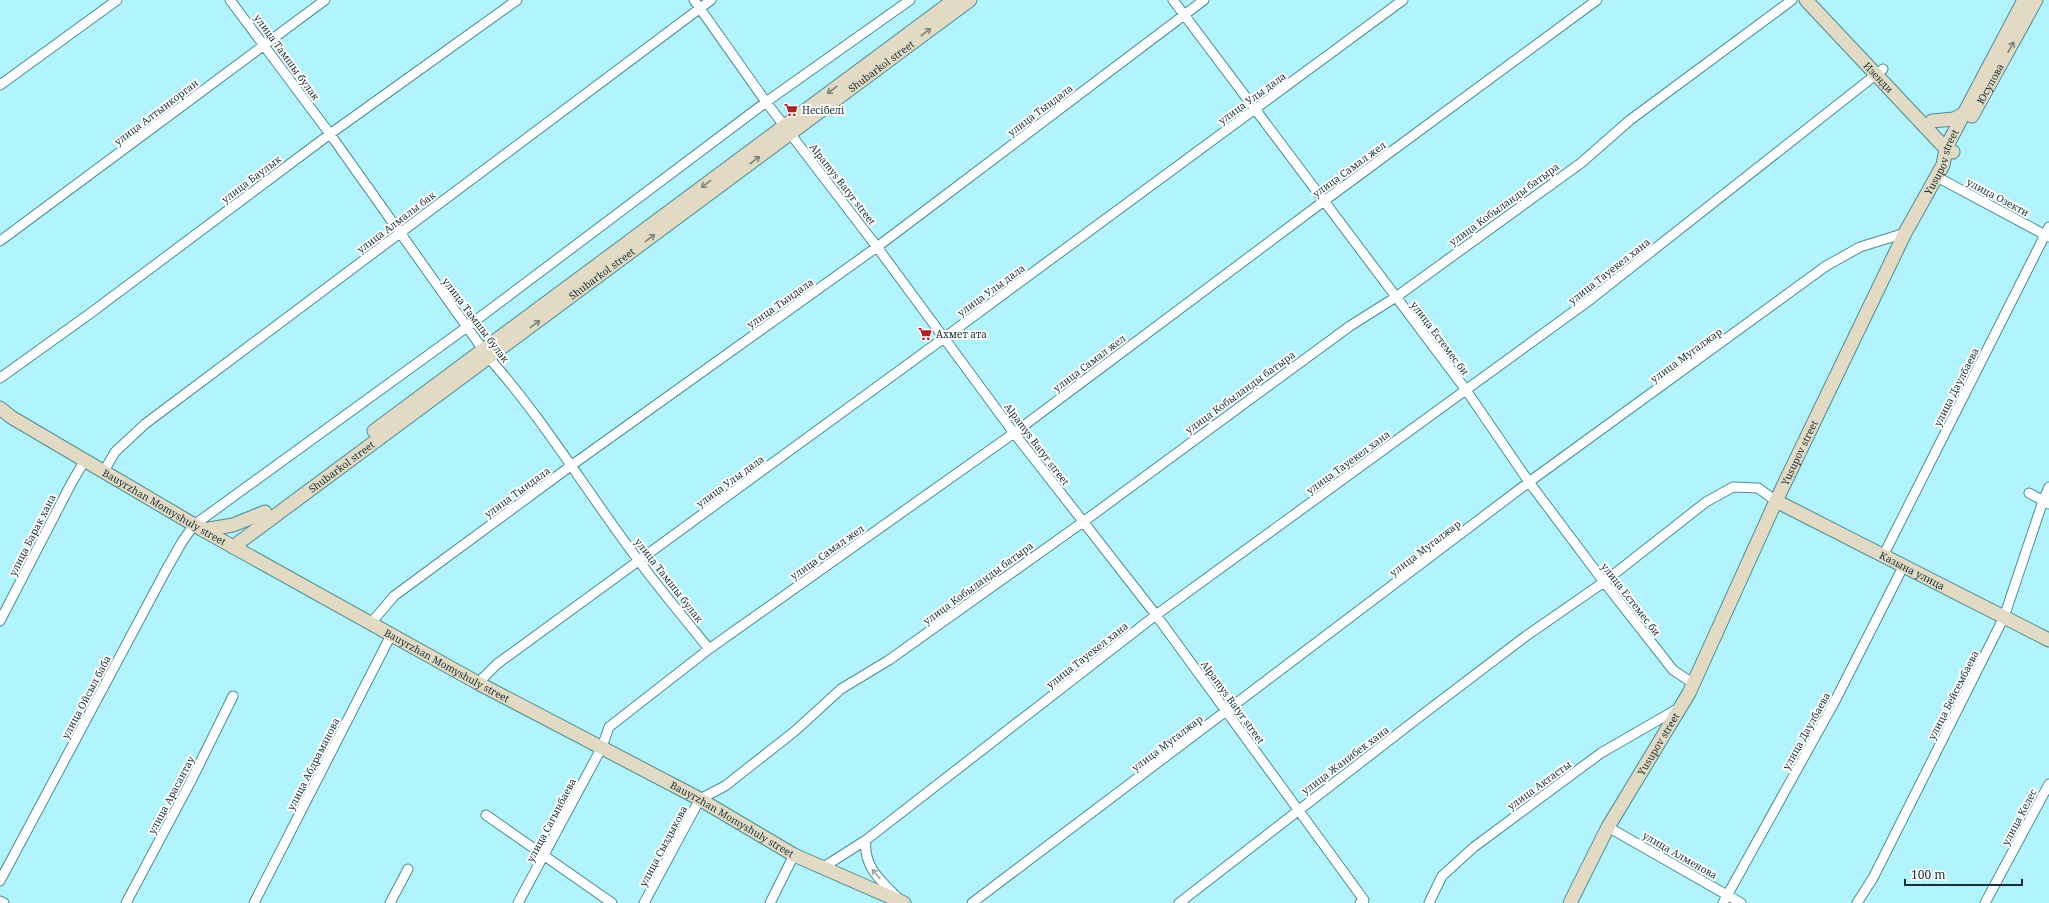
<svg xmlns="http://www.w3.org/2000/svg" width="2049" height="903" font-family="'Noto Serif',serif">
<rect width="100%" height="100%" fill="#b2f4fe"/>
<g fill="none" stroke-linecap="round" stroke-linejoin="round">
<g stroke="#4c8c95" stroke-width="11">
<path id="street" d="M230,0l100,134 159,224c56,63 99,136 150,203 22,30 47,59 70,88
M694,0l72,102 111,145 137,186 142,182 208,285 -4,3
M1173,0l293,390 63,92 75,100 69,88 21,14
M0,85l117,-85
M1937,177l112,60
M0,241l325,-241
M0,378l88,-63 242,-181 187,-134
M104,471l11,-19 30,-28 566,-424
M2029,493l20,11
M1883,556l166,-329
M0,621l72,-139 13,-22
M371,623l23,-27 178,-131 305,-218 327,-247
M478,683l19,-19 447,-326 459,-338
M486,815l126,88
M1608,827l133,76
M866,840c-3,26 14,40 31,57
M822,868l44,-28 290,-225 435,-316 292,-230
M0,881l165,-309 17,-30 12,-17 273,-198 299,-225 144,-102
M0,901l4,2
M126,903l65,-122 42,-85
M254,903l137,-268
M390,903l18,-34
M518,903l84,-156 7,-20 100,-78 305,-216 310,-232 273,-201
M644,903l56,-104 25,-13 70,-55 46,-42 48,-29 194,-138 267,-196 46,-29 185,-134 49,-43 162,-120
M770,903l24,-48
M972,903l557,-421 297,-216 34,-19 45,-14
M1179,903l239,-185 108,-82 78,-54 102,-80 27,-15 25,1 18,13
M1429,903l13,-27 32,-29 127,-94 78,-45
M1723,903l112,-202 68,-134
M1857,903l16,-25 131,-261 39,-116 6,-14
M1985,903l64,-119"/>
</g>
<g stroke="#4c8c95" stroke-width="15">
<g id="secondary">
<path id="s1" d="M1806,0l140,149 7,3"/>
<path id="s2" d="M1972,116l64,-116"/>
<path d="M1932,121l22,-2 9,-5"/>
<path id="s3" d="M0,408l11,9 192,113 275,153 218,114 98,58 110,48"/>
<path d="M374,431l580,-431"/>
<path id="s4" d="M1776,501l273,139"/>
<path d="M203,530l30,-5 32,-13"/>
<path id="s5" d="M233,547l737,-547"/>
<path id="s6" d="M1570,903l38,-76 81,-134 87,-192 129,-268 38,-68 3,-16 4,-9 74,-140"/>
</g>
</g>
<use href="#street" stroke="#fff" stroke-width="9"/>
<use href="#secondary" stroke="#e3dac3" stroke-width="13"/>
</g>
<defs><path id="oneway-shaft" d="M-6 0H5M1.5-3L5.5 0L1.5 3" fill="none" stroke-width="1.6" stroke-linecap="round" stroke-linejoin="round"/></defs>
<g stroke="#7c857c">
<use href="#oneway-shaft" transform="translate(926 32) rotate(-37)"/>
<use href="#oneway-shaft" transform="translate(2011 47) rotate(-61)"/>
<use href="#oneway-shaft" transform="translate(832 90) rotate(143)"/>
<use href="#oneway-shaft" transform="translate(755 160) rotate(-37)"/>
<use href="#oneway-shaft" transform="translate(706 184) rotate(143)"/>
<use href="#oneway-shaft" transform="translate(650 238) rotate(-37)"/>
<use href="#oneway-shaft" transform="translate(535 324) rotate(-37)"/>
</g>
<use stroke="#96a2a4" href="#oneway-shaft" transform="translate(876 874) rotate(-130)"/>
<defs>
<g id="supermarket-bare" transform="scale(1.08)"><path d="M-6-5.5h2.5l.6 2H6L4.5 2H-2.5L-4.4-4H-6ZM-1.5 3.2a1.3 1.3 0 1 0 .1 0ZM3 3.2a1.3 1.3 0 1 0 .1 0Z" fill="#b22220" stroke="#fff" stroke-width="2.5" paint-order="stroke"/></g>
</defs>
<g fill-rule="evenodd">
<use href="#supermarket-bare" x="791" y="110"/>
<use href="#supermarket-bare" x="925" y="334"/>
</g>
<g text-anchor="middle" stroke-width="4" stroke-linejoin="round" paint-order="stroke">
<g font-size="10" fill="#153034" stroke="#fff">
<text transform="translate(287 57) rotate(54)" y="4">улица Тамшы булак</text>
<text dy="4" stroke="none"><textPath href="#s5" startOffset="807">Shubarkol street</textPath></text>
<text dy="4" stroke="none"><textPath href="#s1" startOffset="106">Изенди</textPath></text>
<text dy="4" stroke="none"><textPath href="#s2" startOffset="37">Юсупова</textPath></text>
<text transform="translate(1252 98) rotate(-36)" y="4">улица Улы дала</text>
<text transform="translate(1040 110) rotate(-37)" y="4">улица Тындала</text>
<text transform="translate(156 112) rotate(-37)" y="4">улица Алтынкорган</text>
<text dy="4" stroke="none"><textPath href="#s6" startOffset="830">Yusupov street</textPath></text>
<text transform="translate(1349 169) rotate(-36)" y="4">улица Самал жел</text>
<text transform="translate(251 179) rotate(-37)" y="4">улица Баулык</text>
<text transform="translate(843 184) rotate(52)" y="4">Alpamys Batyr street</text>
<text transform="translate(1998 197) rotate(28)" y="4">улица Озекти</text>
<text transform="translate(1504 204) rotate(-36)" y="4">улица Кобыланды батыра</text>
<text transform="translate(396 222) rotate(-37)" y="4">улица Алмалы бак</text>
<text transform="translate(1609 271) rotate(-38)" y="4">улица Тауекел хана</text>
<text dy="4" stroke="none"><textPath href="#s5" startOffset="459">Shubarkol street</textPath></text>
<text transform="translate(991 290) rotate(-36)" y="4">улица Улы дала</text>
<text transform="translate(780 303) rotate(-35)" y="4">улица Тындала</text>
<text transform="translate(476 320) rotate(53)" y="4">улица Тамшы булак</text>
<text transform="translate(1440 338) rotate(53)" y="4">улица Естемес би</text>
<text transform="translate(1686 355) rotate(-36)" y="4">улица Мугалжар</text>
<text transform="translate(1089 363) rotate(-37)" y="4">улица Самал жел</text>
<text transform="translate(1956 387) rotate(-63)" y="4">улица Даулбаева</text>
<text transform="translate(1240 392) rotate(-36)" y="4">улица Кобыланды батыра</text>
<text transform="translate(1037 444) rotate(53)" y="4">Alpamys Batyr street</text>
<text dy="4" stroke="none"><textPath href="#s6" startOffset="506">Yusupov street</textPath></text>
<text transform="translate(1348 462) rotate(-36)" y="4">улица Тауекел хана</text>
<text dy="4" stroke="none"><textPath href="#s5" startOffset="135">Shubarkol street</textPath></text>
<text transform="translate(730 481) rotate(-36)" y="4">улица Улы дала</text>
<text transform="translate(517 492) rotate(-36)" y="4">улица Тындала</text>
<text dy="4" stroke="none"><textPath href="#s3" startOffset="192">Bauyrzhan Momyshuly street</textPath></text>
<text transform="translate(32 535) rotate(-63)" y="4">улица Барак хана</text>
<text transform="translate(1425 548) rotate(-37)" y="4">улица Мугалжар</text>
<text transform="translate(827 552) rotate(-35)" y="4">улица Самал жел</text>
<text dy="4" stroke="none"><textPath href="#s4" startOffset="153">Казына улица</textPath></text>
<text transform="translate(669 580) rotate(52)" y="4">улица Тамшы булак</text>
<text transform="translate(978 583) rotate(-36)" y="4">улица Кобыланды батыра</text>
<text transform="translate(1631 599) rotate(52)" y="4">улица Естемес би</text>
<text transform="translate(1087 655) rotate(-38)" y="4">улица Тауекел хана</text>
<text dy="4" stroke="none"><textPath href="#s3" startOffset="516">Bauyrzhan Momyshuly street</textPath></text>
<text transform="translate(1953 695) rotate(-63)" y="4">улица Бейсембаева</text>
<text transform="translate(86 697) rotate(-62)" y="4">улица Ойсыл баба</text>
<text transform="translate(1233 702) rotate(54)" y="4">Alpamys Batyr street</text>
<text transform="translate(1806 731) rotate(-61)" y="4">улица Даулбаева</text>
<text transform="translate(1167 743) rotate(-37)" y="4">улица Мугалжар</text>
<text dy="4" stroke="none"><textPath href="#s6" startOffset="182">Yusupov street</textPath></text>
<text transform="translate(1345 760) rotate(-37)" y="4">улица Жанибек хана</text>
<text transform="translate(313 764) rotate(-63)" y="4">улица Абдраманова</text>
<text transform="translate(1539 785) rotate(-36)" y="4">улица Актасты</text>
<text transform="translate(171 795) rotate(-62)" y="4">улица Арасантау</text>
<text transform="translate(2019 817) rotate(-62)" y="4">улица Келес</text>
<text dy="4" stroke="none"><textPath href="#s3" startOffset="840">Bauyrzhan Momyshuly street</textPath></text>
<text transform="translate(551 820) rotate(-62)" y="4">улица Сагынбаева</text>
<text transform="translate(663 846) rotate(-62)" y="4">улица Сыздыкова</text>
<text transform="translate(1680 855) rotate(30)" y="4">улица Алменова</text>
</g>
<g font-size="10" fill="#153034" stroke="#fff" text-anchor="start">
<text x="802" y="114">Несібелі</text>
<text x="936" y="338">Ахмет ата</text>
</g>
</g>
<path d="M1905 879v6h117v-6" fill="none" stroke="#153034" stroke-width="2"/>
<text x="1911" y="879" font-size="12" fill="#153034" stroke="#ffffff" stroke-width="3" paint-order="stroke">100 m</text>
</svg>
